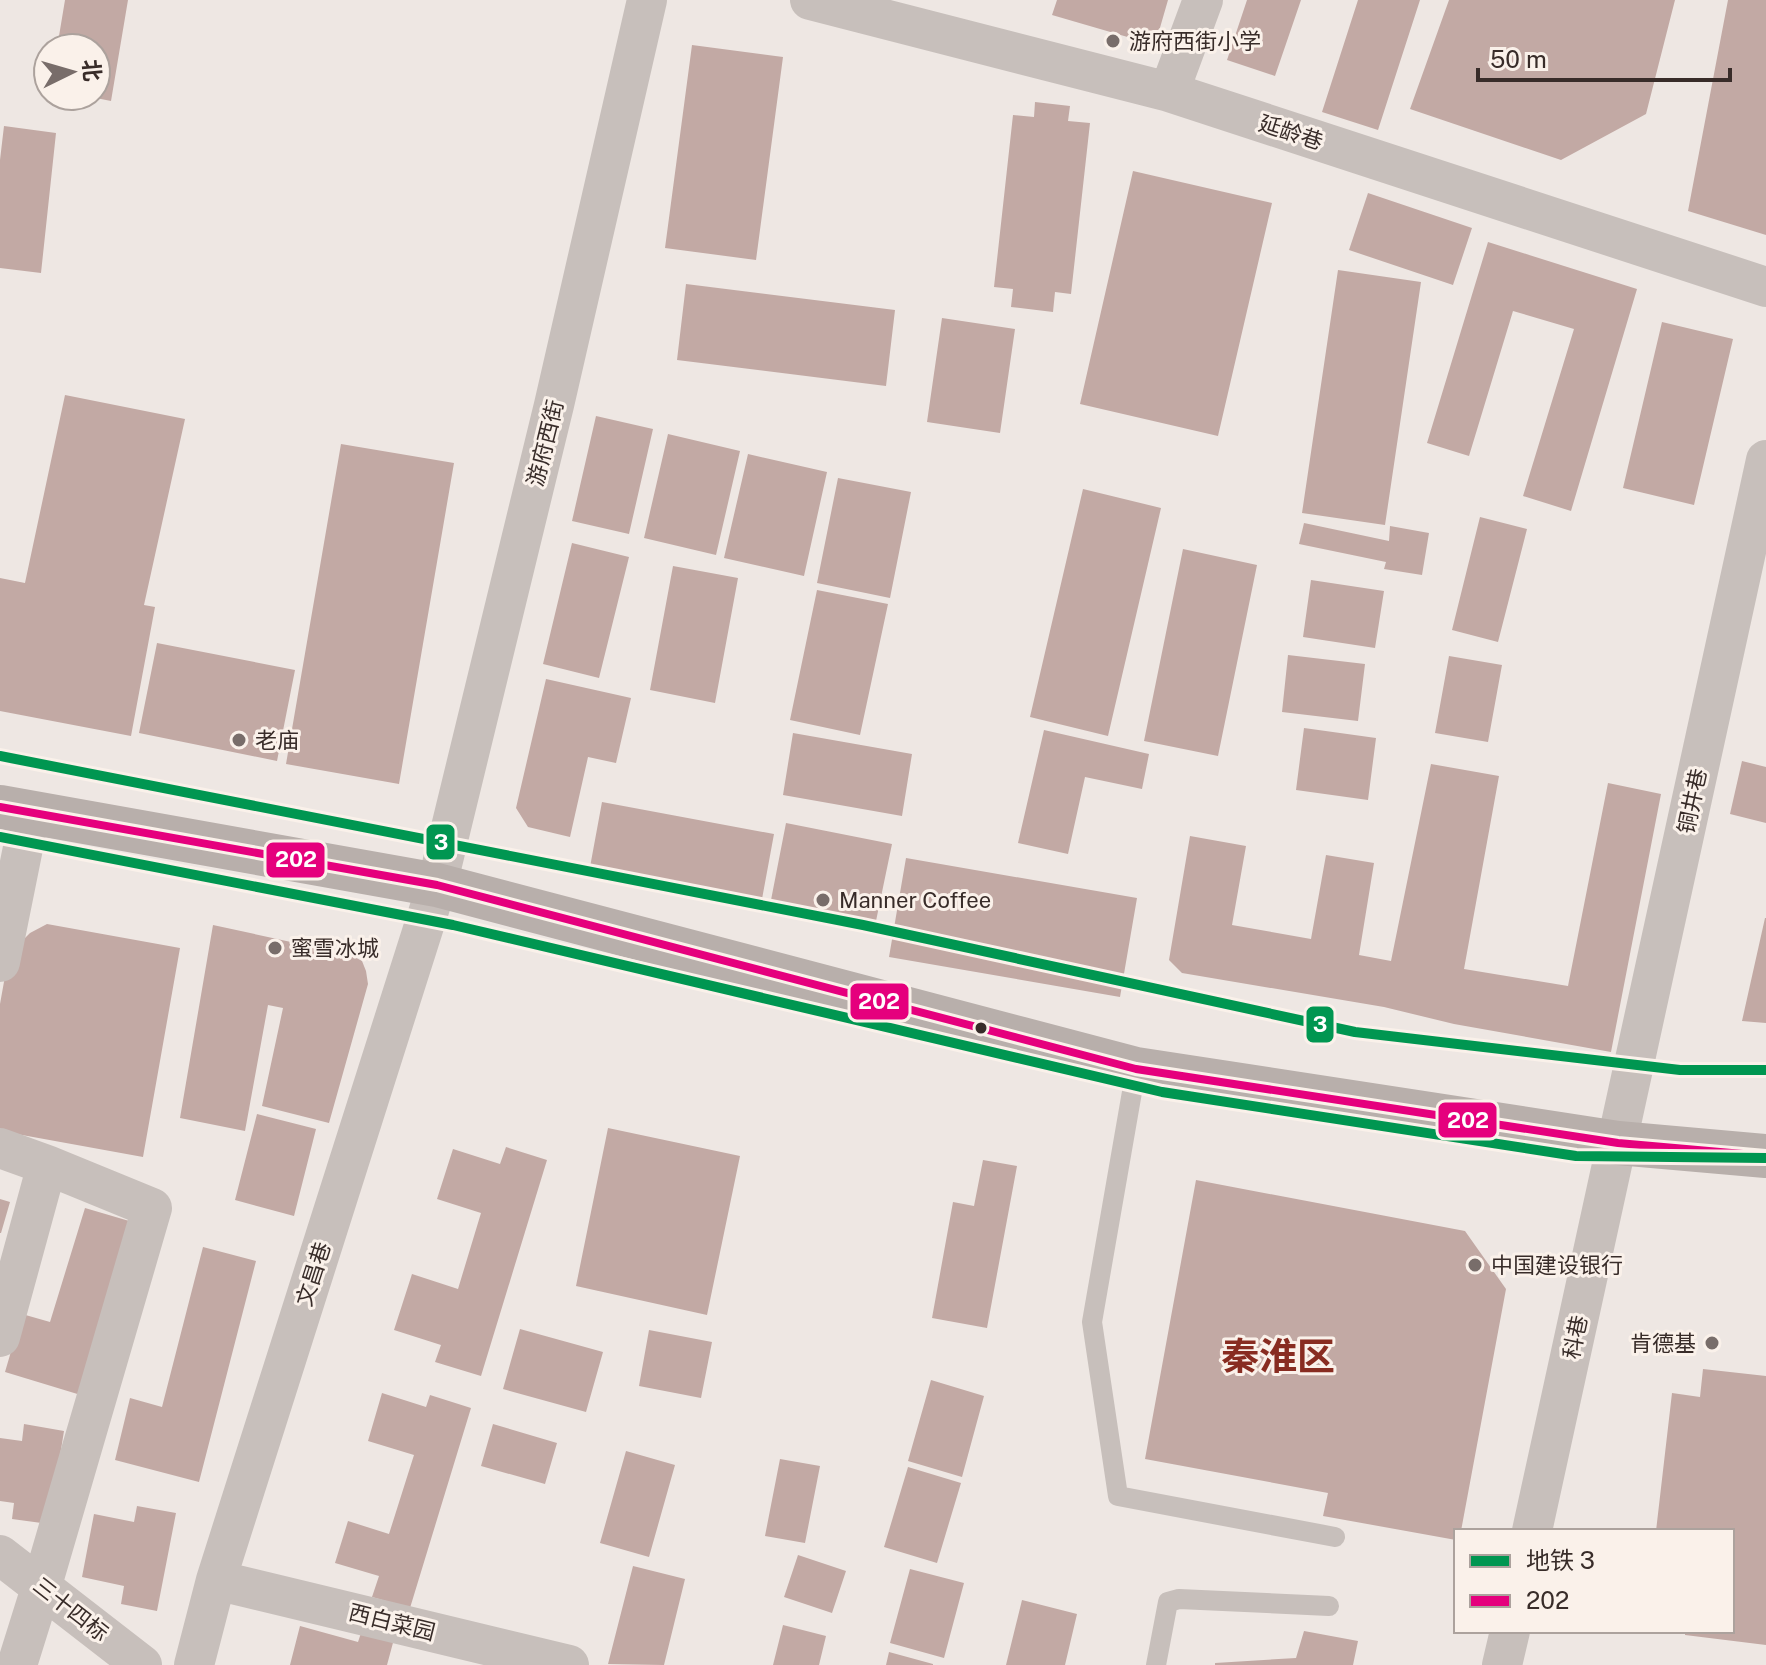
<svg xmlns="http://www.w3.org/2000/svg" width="1766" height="1665" font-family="'Public Sans','Noto Sans SC',sans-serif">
<rect width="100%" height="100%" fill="#eee7e3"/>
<path fill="#c2a9a4" d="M65,0h63l-17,101 -15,-3v-50h-39z
M1057,0h111l-13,45 -103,-30z
M1247,0h54l-26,76 -48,-16z
M1358,0h62l-42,130 -56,-18z
M1449,0h226l-29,114 -85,46 -151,-51z
M1728,0h38v235l-78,-24z
M692,45l91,12 -27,203 -91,-12z
M1035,102l35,4 -2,15 22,2 -19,171 -16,-2 -2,20 -42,-5 2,-18 -19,-2 19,-172 21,2z
M4,126l52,7 -15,140 -41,-5v-108z
M1133,171l139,32 -54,233 -138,-32z
M1368,193l104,35 -19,57 -104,-35z
M1488,242l149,47 -66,222 -48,-15 51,-167 -61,-18 -44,145 -42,-13z
M1338,270l83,12 -36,243 -83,-12z
M686,284l209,26 -9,76 -209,-26z
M942,318l73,11 -15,104 -73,-11z
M1662,322l71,17 -39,166 -71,-17z
M65,395l120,24 -41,186 11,2 -24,129 -131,-25v-133l25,5z
M596,416l57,13 -24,105 -57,-13z
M668,434l72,17 -24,104 -72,-17z
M341,444l113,19 -55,321 -113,-20z
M748,454l79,18 -23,104 -80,-18z
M838,478l73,14 -21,106 -73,-15z
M1083,489l78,19 -53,228 -78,-19z
M1480,517l47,12 -29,113 -46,-12z
M1304,523l85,18 1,-15 39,7 -7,42 -38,-6 2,-7 -87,-18z
M572,543l57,14 -30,121 -56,-14z
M1183,549l74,16 -39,191 -74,-15z
M673,566l65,12 -23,125 -65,-13z
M1311,580l73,11 -9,57 -72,-11z
M817,590l71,14 -28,131 -70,-15z
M157,643l138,27 -18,91 -138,-28z
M1288,655l77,9 -7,57 -76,-9z
M1449,656l53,9 -14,77 -53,-9z
M546,679l85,19 -15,65 -28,-6 -18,80 -42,-10 -12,-19z
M1304,728l72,10 -8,62 -72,-10z
M1044,730l105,24 -7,35 -57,-12 -17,77 -50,-11z
M793,733l119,21 -10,62 -119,-21z
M1742,761l24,6v56l-36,-9z
M1431,764l68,12 -35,193 104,17 40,-203 53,11 -50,258 -157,-28 -70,-17 -202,-34 -13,-13 21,-124 56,10 -14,79 79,14 15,-84 48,8 -15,92 32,6z
M602,802l172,32 -12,65 -172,-32z
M786,823l106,21 -16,77 -105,-21z
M906,858l231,40 -17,99 -231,-40z
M1765,918h1v105l-24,-2z
M47,924l133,24 -37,209 -143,-26v-127l9,-50 21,-21z
M213,925l138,30 11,6 4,10 2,13 -39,139 -67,-17 21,-98 -15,-3 -23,126 -65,-13z
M257,1114l59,15 -22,87 -59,-16z
M608,1128l132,28 -33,159 -131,-29z
M506,1147l41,13 -66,216 -46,-14 6,-17 -47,-15 18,-56 46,15 23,-76 -44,-14 16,-50 47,15z
M983,1160l34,6 -30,162 -55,-10 21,-116 21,4z
M1196,1180l269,51 41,58 -45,242h-5v9l-133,-24 5,-23 -183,-34z
M0,1199l10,3 -9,31h-1z
M85,1208l51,15 -52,173 -79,-24 17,-58 28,8z
M203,1247l53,14 -57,221 -84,-22 15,-62 32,9z
M520,1329l83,23 -17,60 -83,-23z
M649,1330l63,12 -11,56 -62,-12z
M1703,1369l63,7v269l-81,-10v-4h47v-100h-76l16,-138 28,4z
M931,1380l53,16 -22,81 -54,-16z
M382,1393l44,14 4,-12 41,13 -61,200 -38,-11 7,-21 -44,-13 13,-42 41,13 25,-79 -46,-14z
M24,1424l40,7 -15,93 -37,-5 2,-16 -14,-2v-63l22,3z
M493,1424l64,19 -12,41 -64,-18z
M626,1451l49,14 -26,92 -49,-14z
M780,1459l40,7 -15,77 -40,-7z
M908,1467l53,16 -24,80 -53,-16z
M137,1506l39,7 -19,98 -36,-7 3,-18 -42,-9 12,-63 40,8z
M798,1555l48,16 -14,42 -48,-16z
M633,1566l52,13 -21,86 -56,-1z
M910,1569l54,14 -20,75 -54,-15z
M1022,1600l55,14 -12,51h-59z
M783,1625l43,11 -7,29h-46z
M300,1626l58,16 4,-12 32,9 -7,26h-97z
M1304,1631l54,10 -5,24h-138v-2l81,-5z
M889,1652l44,12v1h-47z"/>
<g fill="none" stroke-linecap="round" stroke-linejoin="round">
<path stroke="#c7bfbb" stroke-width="20" d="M1136,1069l-44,253 26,174 217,41
M1156,1665l12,-63 11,-3 150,7"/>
<path stroke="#c7bfbb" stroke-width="40" d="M810,0l359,92 597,195
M1169,92l34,-92
M0,962l30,-149
M0,1148l47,17 105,43 -110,377 -25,80
M0,1337l47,-172
M1532,1531l234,-1071
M0,1555l142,110
M216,1580l353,85
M194,1665l22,-85 221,-695 117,-480 93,-405
M1502,1665l8,-34"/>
<path stroke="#b8afab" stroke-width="44" d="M0,807l437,78 699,184 482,74 148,13"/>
<g stroke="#faf1ea" stroke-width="14">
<path id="bus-1" d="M0,807l437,78 699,184 482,74 148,13"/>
</g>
<use href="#bus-1" stroke="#e5007d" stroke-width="8"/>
<g stroke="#faf1ea" stroke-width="16">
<path id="metro-1" d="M0,756l863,169 492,107 325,38h86
M0,837l453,88 709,167 414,64 190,2"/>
</g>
<use href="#metro-1" stroke="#009651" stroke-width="10"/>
</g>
<g fill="#786d6a" stroke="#faf1ea" stroke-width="3">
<circle cx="1113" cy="41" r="8"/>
<circle cx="239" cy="740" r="8"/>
<circle cx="823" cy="900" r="8"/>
<circle cx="275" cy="948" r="8"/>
<circle cx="1475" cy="1265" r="8"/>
<circle cx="1712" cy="1343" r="8"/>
</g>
<circle fill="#382c29" stroke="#faf1ea" stroke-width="3" cx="981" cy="1028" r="7"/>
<g text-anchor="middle" stroke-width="6" stroke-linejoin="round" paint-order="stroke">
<g font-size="22" fill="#382c29" stroke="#faf1ea" text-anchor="start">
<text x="1129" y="49">游府西街小学</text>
<text x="255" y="748">老庙</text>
<text x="839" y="908">Manner Coffee</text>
<text x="291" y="956">蜜雪冰城</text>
<text x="1491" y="1273">中国建设银行</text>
<text x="1696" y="1351" text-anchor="end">肯德基</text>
</g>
<g font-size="22" fill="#382c29" stroke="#faf1ea">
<text transform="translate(1291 132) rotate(18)" y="8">延龄巷</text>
<text transform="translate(545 443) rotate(-76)" y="8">游府西街</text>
<text transform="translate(1692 801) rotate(-78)" y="8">铜井巷</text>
<text transform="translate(313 1274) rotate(-72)" y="8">文昌巷</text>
<text transform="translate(1575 1337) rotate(-78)" y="8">科巷</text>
<text transform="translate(71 1609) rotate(38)" y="8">三十四标</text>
<text transform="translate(392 1622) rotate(14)" y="8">西白菜园</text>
</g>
<g font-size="38" font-weight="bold" fill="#882c21" stroke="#faf1ea">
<text x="1278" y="1370">秦淮区</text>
</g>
</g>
<g stroke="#faf1ea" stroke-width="3">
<rect x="425" y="823" width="31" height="38" rx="8" fill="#009651"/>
<rect x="265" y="841" width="61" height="38" rx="8" fill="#e5007d"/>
<rect x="849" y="982" width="61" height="39" rx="8" fill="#e5007d"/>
<rect x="1305" y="1005" width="30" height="39" rx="8" fill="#009651"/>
<rect x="1437" y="1101" width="61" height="38" rx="8" fill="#e5007d"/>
</g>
<g font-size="22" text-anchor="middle" font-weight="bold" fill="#fff">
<text x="441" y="850">3</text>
<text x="296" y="867">202</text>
<text x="879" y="1009">202</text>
<text x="1320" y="1032">3</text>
<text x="1468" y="1128">202</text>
</g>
<rect x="1454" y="1529" width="280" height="104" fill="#faf1ea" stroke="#aca29d" stroke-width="2"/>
<rect x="1470" y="1555" width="40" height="12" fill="#009651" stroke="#aca29d" stroke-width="2"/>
<text x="1526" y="1569" font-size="24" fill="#382c29">地铁 3</text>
<rect x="1470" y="1595" width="40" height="12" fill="#e5007d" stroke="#aca29d" stroke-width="2"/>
<text x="1526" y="1609" font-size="24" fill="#382c29">202</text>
<g transform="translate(72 72) rotate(85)"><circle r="38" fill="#faf1ea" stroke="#aca29d" stroke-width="2"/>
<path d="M0-6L14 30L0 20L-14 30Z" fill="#786d6a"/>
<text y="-12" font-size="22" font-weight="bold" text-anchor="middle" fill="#382c29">北</text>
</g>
<path d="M1478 68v12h252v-12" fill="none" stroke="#382c29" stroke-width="4"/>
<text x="1490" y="68" font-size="24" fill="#382c29" stroke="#faf1ea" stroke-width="6" paint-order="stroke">50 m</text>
</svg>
